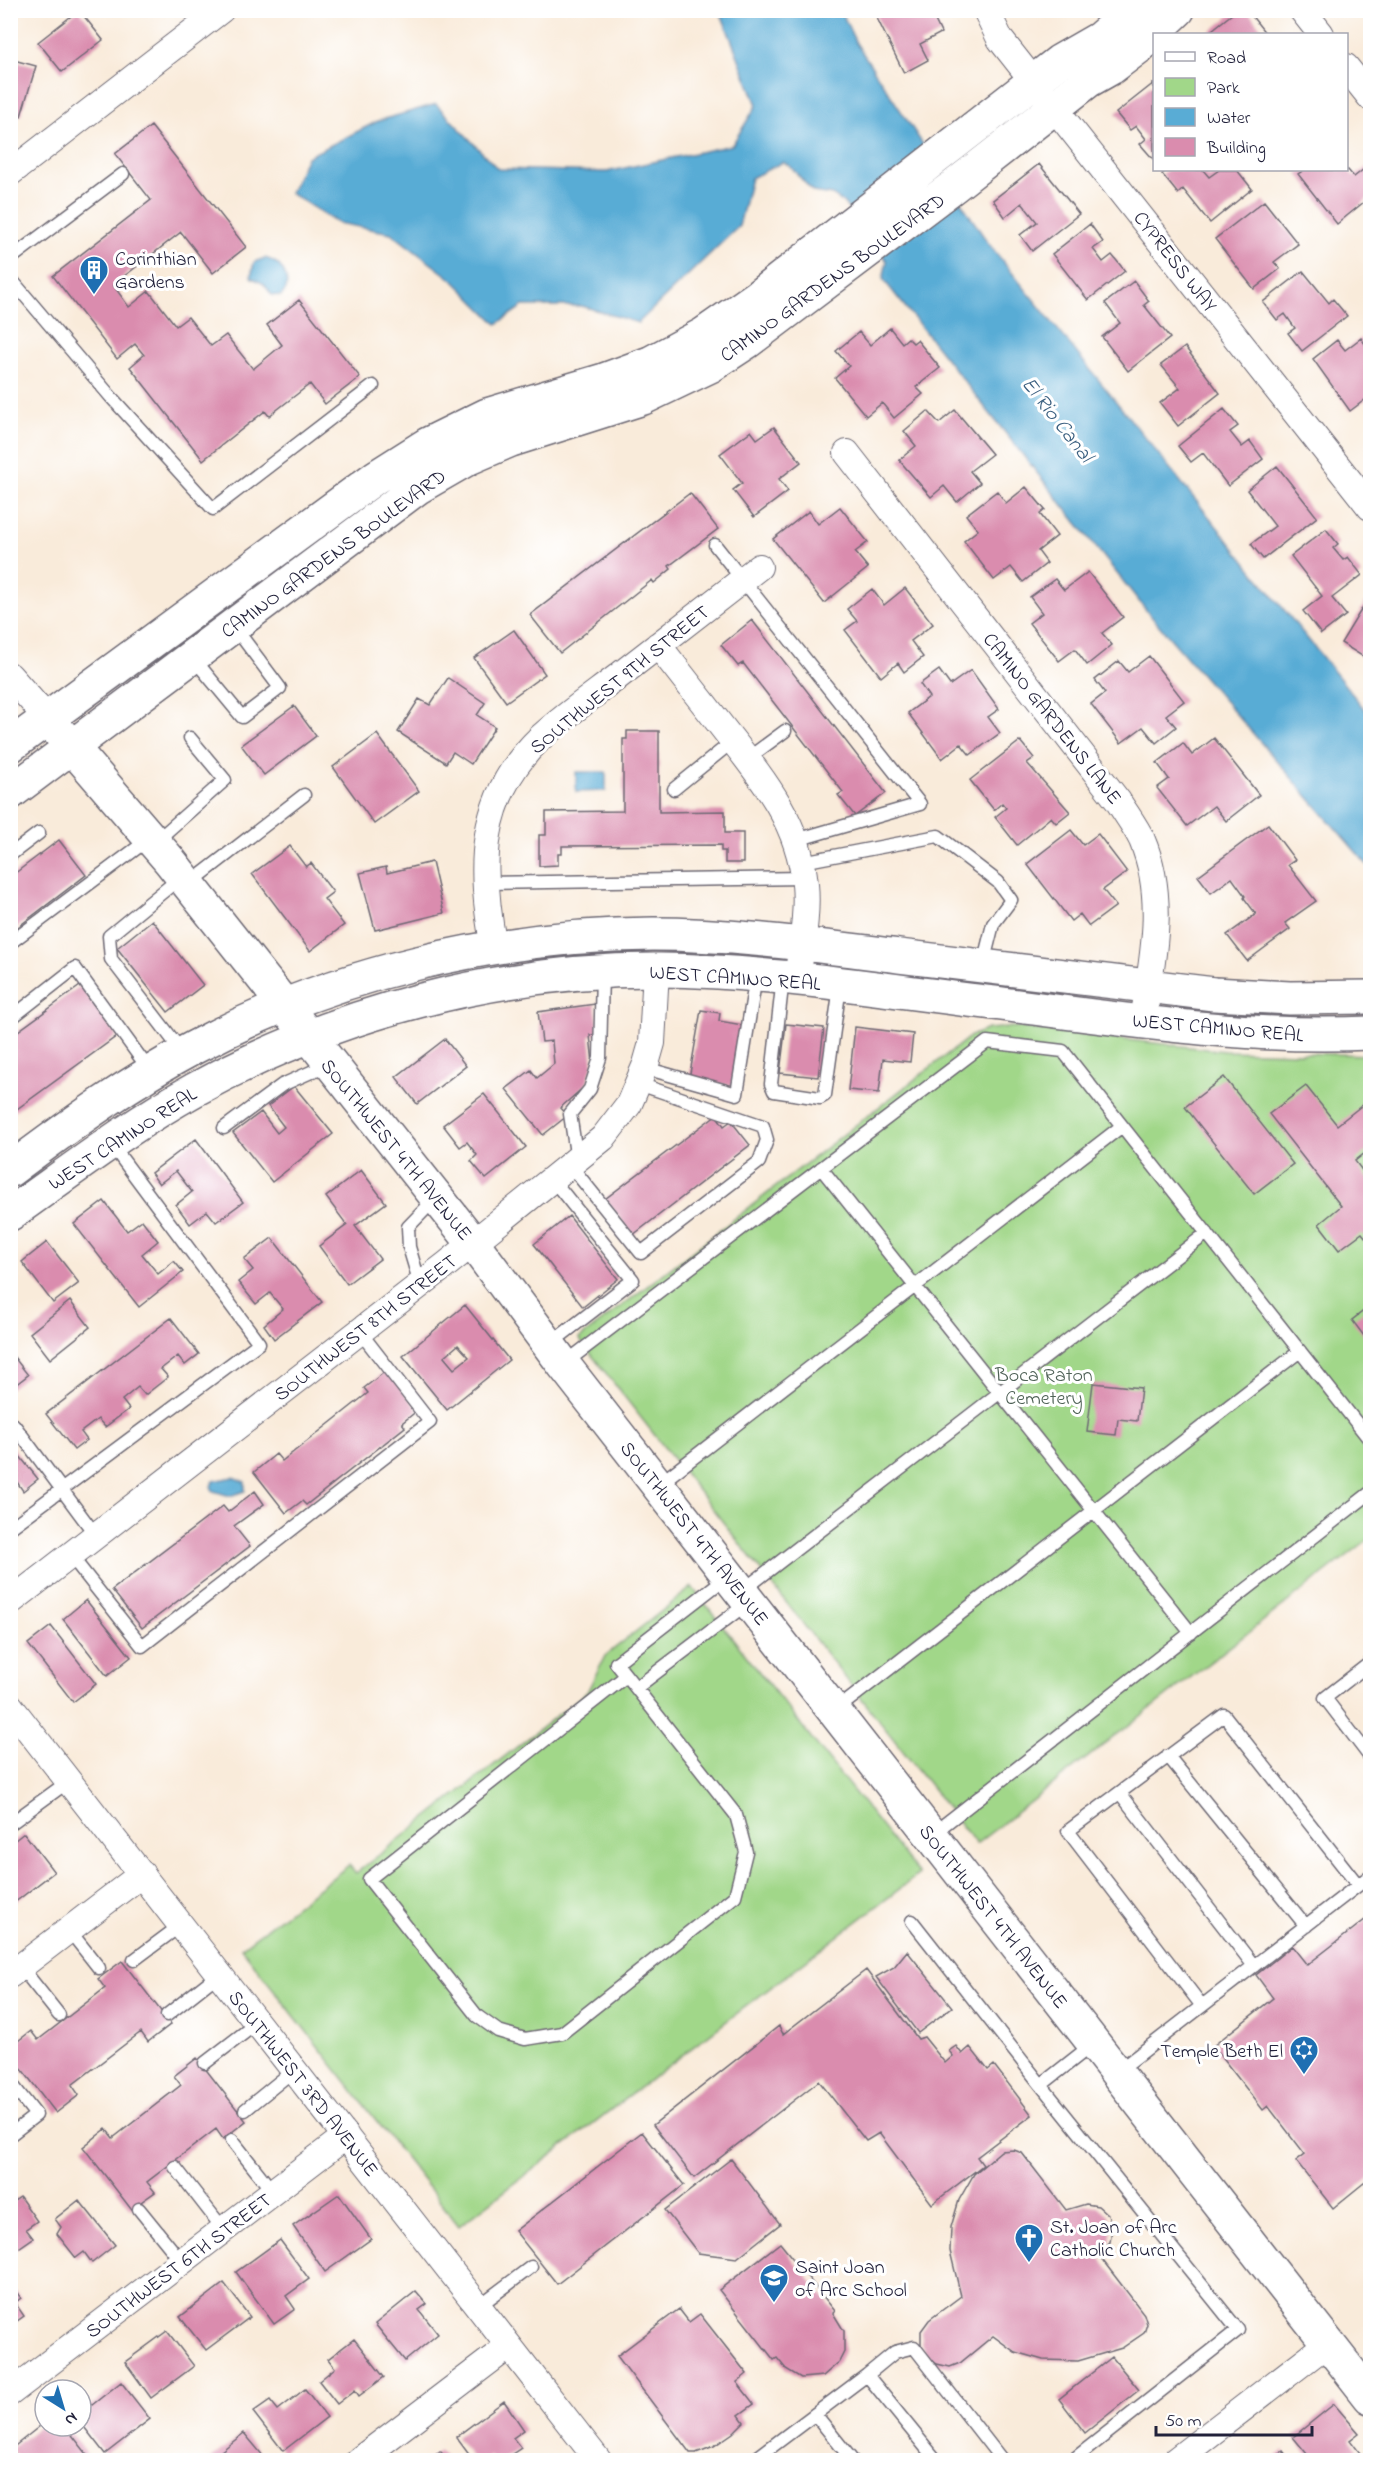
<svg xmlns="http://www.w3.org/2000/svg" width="1381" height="2471" font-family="'Indie Flower',sans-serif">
<rect width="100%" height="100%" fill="#fff"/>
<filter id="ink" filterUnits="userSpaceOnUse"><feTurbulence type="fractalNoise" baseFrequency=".0167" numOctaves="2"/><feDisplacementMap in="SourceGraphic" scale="12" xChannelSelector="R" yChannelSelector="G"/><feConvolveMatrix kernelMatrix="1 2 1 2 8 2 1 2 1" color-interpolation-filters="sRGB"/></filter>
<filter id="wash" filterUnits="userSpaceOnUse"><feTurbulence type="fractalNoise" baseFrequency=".008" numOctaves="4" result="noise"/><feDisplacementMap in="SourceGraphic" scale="24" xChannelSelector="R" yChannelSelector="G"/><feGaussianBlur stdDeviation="1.35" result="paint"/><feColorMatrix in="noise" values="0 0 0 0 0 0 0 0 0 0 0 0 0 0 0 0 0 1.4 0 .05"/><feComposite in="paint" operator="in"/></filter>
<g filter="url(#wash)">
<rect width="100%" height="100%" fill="#f9ebda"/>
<path fill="#a1d789" stroke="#627c62" stroke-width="1.5" d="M1015,1027l210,24 145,4v483l-394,306 -397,-505 392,-303 17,-7z
M692,1587l227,287 -460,352 -218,-278 108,-83 7,8 231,-181 18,-36z"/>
<path fill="#59acd5" stroke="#3e6788" stroke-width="1.5" d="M720,11h121l15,32 132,200 382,473v152l-220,-253 -267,-336 4,-18 -43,-58 -12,-8 -19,-3 -23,-26 -7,-4 -32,16 -12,48 -101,97 -56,-17h-59l-26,18 -43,-43 -63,-48 -53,-10 -48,-30 17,-36 71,-36 58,-17 62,65 108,3 126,-27 25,-40z
M265,258c16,4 24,17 21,32l-5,6 -9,-1 -8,-11 -13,-7 3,-15z
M576,772h30v19l-30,1z
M233,1477l12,5v9l-15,5 -17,-5 -2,-5 3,-5z"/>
<g id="blocks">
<path fill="#da8cae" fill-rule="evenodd" d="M79,10l24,30 -41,32 -24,-30z
M873,10h57l11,23 -21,11 8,16 -24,13z
M1237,10h10l19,24h-59z
M10,59l26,7 -15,50 -11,-3z
M1154,83v74l-1,2 -13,-15 6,-5 -10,-13 -6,4 -14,-17z
M151,126l95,121 -33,26 -32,-41 -68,53 16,22 20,-16 27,35 12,-9 23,29 15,-11 27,34 29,-24 -15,-20 32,-25 61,77 -35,27 -15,-20 -41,32 -4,-5 -62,49 -73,-93 14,-12 -9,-11 -18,15 -64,-83 98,-76 -36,-46z
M1039,164l40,50 -47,37 -12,-16 17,-13 -15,-19 -17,14 -12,-17z
M1369,165l1,32 -33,27 -39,-50 6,-4h44l6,7z
M1167,170h36l6,7 10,-7h18l15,19 -42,34 -27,-34 -5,5 -16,-20z
M1264,201l34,43 -24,18 6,7 -26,20 -39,-50z
M1090,224l13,18 -10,7 10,13 9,-7 13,16 -37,29 -36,-46z
M1303,271l26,32 4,-4 14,17 -45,35 -14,-18 7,-5 -10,-14 -8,6 -14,-18z
M1134,281l15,20 -5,4 26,33 -42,33 -26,-34 18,-14 -15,-20z
M890,328l12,15 6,-5 5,5 4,-3 23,28 -24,19 7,7 -29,24 -12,-15 -16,13 -31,-38 14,-12 -13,-15 23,-19 11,13z
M1361,338l9,13v54l-4,-6 -16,12 -37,-52 24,-19 8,10z
M1185,347l35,46 -42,33 -18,-23 20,-15 -19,-23z
M1224,409l14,17 -8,6 12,15 8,-6 13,18 -35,27 -25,-33 -12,9 -13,-16z
M955,410l37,44 -22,17 10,12 -23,19 -13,-16 -13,11 -32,-37 17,-14 -12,-15 24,-20 11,12z
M774,427l27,35 -22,17 9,12 -34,26 -21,-27 9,-7 -22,-29 31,-23 6,8z
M1277,466l40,51 -54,42 -12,-15 24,-18 -28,-36z
M1026,487l19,23 -5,4 17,22 -19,15 9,12 -24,19 -12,-15 -17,13 -30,-39 14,-11 -12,-15 31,-24 9,12z
M690,493l28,36 -49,37 2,3 -17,14 -2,-3 -92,73 -30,-38z
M840,507l28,35 -13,10 13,16 -44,35 -51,-64 36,-28 9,13z
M1326,529l12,15 -5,4 10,12 5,-3 14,18 -30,23 14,17 -25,19 -18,-23 19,-15 -31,-40z
M1088,572l35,45 -21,16 10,12 -25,20 -12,-16 -16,12 -30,-38 13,-10 -12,-16 25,-18 9,11z
M905,588l28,36 -22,17 12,16 -19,15 -6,-9 -17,14 -36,-47 12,-9 -10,-12 25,-20 12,16z
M1369,597l1,1v63l-29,-18z
M752,620l134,173 -31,23 -17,-21 5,-3 -100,-129 -5,3 -17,-21z
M514,630l31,44 -39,28 -32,-44z
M1149,656l35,45 -18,14 10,12 -20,16 -13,-16 -22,16 -30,-39 14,-11 -10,-13 24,-19 9,11z
M939,670l11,15 21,-15 28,39 -11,8 12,16 -30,22 -9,-11 -19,15 -34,-46 21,-16 -9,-13z
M448,678l37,25 -8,12 18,12 -24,37 -18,-12 -7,11 -48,-31 21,-33 11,6z
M294,706l22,30 -52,39 -23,-30z
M627,731h32v81l66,-1v22h18v30h-18v-12h-4v-6l-159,1v8h-4v11l-19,1v-31h7v-23l77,-1v-72h4z
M377,734l42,57 -45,33 -41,-57z
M1214,738l45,57 -33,26 -12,-15 -27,20 -30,-38 12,-9 -12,-16 26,-20 9,12z
M1020,741l14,17 -7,5 43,49 -14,11 -5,-6 -34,28 -22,-28 11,-9 -4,-5 -8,7 -24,-30z
M1268,824l27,36 -7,5 28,36 -31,22 5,6 -43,32 -20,-26 29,-21 -12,-16 1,-2 -13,-18 -21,15 -13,-17z
M1071,830l12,15 15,-11 29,38 -24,18 13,16 -27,20 -9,-12 -9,7 -44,-57z
M59,840l27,35 -76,58v-56z
M290,846l16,21 5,-4 22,29 -9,7 20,26 -34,26 -58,-77z
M432,862l12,51 -69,17 -15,-57 26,-6 1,6z
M152,920l51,65 -35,27 -51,-64z
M80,986l37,50 -107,78v-77z
M595,1004l5,30 -10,1 3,29 -7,21 -26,23 7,8 -24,19 -37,-46 25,-19 6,8 17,-14 -2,-23 -10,1 -4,-30z
M701,1010l19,3 -1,8 24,4 -11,61 -43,-7z
M786,1024l38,4 -6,49 -38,-4z
M855,1027l58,7 -3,28 -27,-3 -4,34 -31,-3z
M445,1039l21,27 -49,38 -21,-27z
M1224,1077l69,87 -39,30 -69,-87z
M294,1086l39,48 -61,48 -39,-49 28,-21 16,21 7,-6 -16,-21z
M1306,1086l31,39 33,-26v50l-15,12 15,20v62l-8,-10 -23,17 -20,-26 22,-18 -72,-92z
M484,1094l42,53 -40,32 -15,-18 6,-6 -10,-13 -7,5 -17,-22z
M716,1115l8,11 7,-5 19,24 -117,90 -28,-36z
M196,1139l47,63 -27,20 -9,-11 -17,13 -14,-19 16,-13 -16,-21 -17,13 -8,-11z
M361,1170l25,33 -31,23 25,33 -33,25 -28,-38 28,-21 -21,-28z
M104,1201l23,30 15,-11 16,21 -16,13 16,20 16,-13 9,11 -44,35 -65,-83z
M569,1216l49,63 -35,28 -49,-63z
M272,1238l50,64 -48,37 -10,-14 19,-16 -13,-16 -14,11 -18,-22 15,-12 -9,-11z
M47,1242l32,41 -26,20 -31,-41z
M70,1301l20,26 -40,32 -20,-26z
M465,1305l44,55 -62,50 -44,-54zM458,1345l11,12 -15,12 -10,-12z
M1370,1306v38l-18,-24z
M171,1318l28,36 -14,11 -7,-9 -17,13 7,8 -23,18 -7,-8 -16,13 7,9 -24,18 -7,-8 -17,13 6,8 -13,10 -28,-36z
M10,1352l18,23 -18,14z
M387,1370l31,40 -16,13 3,4 -99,78 -4,-4 -16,12 -32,-41 22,-18 6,7 86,-68 -4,-5z
M1093,1383l48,5 -4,33 -19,-2 -2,16 -29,-3z
M10,1444l28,35 -15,12 -6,-9 -7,5z
M255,1491l9,13 -30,22 16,20 -108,82 -30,-38 111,-84 5,6z
M86,1600l45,57 -24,19 -44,-57z
M51,1626l45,58 -23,18 -45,-58z
M24,1833l30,39 -44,34v-62z
M1370,1916v262l-37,30 -37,-47 9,-7 -37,-48 -5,4 -50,-64 60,-48 -17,-23 36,-29 15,19z
M907,1951l45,56 -34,26 -42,-56 18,-10z
M122,1961l49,63 -23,18 -7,-10 -69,53 7,10 -23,18 -46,-59v-7l21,-16 7,9 67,-52 -7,-9z
M866,1970l52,69 6,-2 21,26 8,-7 -4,-5 7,-5 6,8 8,-7 18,23 6,-5 38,50 -55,42 6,8 -51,39 -53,-71 -13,8 -47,-60 -125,97 -41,-53 126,-99 4,8z
M197,2058l49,63 -23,18 -7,-10 -69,53 8,10 -24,17 -48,-62 23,-18 7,9 68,-53 -7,-9z
M642,2132l42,53 -127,99 -42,-53z
M1014,2150l8,3 44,57 20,-6 12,2 10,9 4,14 -2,13 -13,11 47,61 3,10 -3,9 -22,15 -44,13 -35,-1 -28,-8 -22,-16 -33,27 -10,4 -13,-3 -11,-8 -5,-12v-13l8,-11 32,-24 -11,-45 1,-24 8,-27 15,-26 27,-23z
M731,2159l49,65 -43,34 -39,-5 -33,-43z
M339,2194l32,45 -46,33 -32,-46z
M20,2197l17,24 -11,8 7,9 -23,16v-50z
M79,2200l36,45 -23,18 -8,-11 -8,6 -19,-24 4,-7 -6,-8z
M280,2240l29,39 -23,17 9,13 -21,15 -38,-52z
M780,2243l55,68 -2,2 11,18v21l-5,10 -16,14 -22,2 -15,-9 -9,-11 -3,2 -55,-70z
M224,2283l26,34 -44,33 -26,-33z
M10,2284l11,14 -6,5 9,13 -14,10z
M416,2291l11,13 -8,6 19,24 -33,27 -30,-37z
M679,2309l10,13 11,-8 47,60 -10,8 17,22 -15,11 5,7 -11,11 -19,13 -18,7h-6l-73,-97z
M167,2331l27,35 -43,32 -26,-36z
M354,2339l30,38 -25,19 -4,-6 -18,14 -18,-23 16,-13 -7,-9z
M1112,2357l27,33 -54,43 -26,-34z
M121,2382l29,37 -45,35 -24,-31v-30l11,12z
M305,2389l22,28 -44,34 -30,-39 17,-12 8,10z
M504,2401l20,29 -11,8 8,10 -18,12h-10l-3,-4 -5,4h-12l-17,-23z
M1334,2404l25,29 -9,7 10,13 -9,7h-39l-19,-23z
M45,2422v4h20l22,28 -9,6h-58l-9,-11z
M244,2433l21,25 -3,2h-52z
M440,2451l8,9h-20z
M1283,2451l7,9h-19z"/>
</g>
</g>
<g filter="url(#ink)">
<use href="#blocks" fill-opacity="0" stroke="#6d6873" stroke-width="1.5"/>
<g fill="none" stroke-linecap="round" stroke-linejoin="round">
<g stroke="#6d6873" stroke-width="15">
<path id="lane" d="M10,259l113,-85
M10,278l101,119 102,112 160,-123
M715,545l205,259 -124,36
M194,659l48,58 38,-29 -47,-63
M747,759l38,-28
M674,789l59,-48
M155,842l70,-62 -35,-42
M10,855l29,-22
M802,862l136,-26 60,46 13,18 -18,24 -10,40
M181,877l-72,59 2,23 72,94
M485,883l319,-5
M189,884l115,-89
M10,943l139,-104
M783,978l-12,106 3,7 46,7 5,-3 15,-109
M10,1019l65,-51 75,103
M645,1068l92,26 19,-118
M224,1128l58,-43 47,-21
M577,1160l-7,-46 20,-25 10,-31 2,-85
M570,1165l71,88 118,-91 8,-22 -4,-14 -124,-42
M821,1168l370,465
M420,1284l-11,-37 -1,-20 27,-28
M550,1344l83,-64 -80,-100
M565,1363l422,-321 76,9 307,389
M14,1425l83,112
M658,1485l464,-359
M10,1528l249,-185 -148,-199
M71,1556l71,90 288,-224 -70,-90
M728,1576l-112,87 20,25 113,-86
M742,1591l465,-358
M1370,1663l-45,35 45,59
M626,1676l-257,203 108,137 21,15 27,8 37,-6 173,-137 11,-44 -10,-37 -100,-127
M836,1710l464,-359
M1168,1756l138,170
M1120,1793l134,173
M10,1824l59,-43
M931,1835l439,-342
M912,1921l129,164 52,-41
M69,1930l30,38
M134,1960l47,-35
M21,1967l38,48
M1202,2006l-134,-175 156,-116 134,170
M167,2015l52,-41
M205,2063l52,-40
M1118,2071l252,-195
M10,2082l26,33 -26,20
M1041,2085l197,245 -165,130
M245,2110l49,-40
M232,2140l41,52
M175,2167l49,63
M139,2209l43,53
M479,2306l52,-39
M867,2375l28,-23 19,-5 88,113
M815,2414l37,46
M754,2460l113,-85 69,85"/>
</g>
<g stroke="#6d6873" stroke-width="28">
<path id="street" d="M986,10l14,29 370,468
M1302,10l19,24
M1346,67l24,30
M10,173l211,-163
M847,453l271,348c8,13 18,26 24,39 25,59 10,121 1,181
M658,645c23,29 45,58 68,87 37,47 73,90 79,152 3,31 -4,64 -8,96
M10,676l37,42
M494,948c-15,-80 -17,-150 47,-211 23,-21 50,-40 75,-59 47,-37 95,-74 143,-111
M10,1602l437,-338 156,-126 26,-34 17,-40 6,-21 4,-73
M10,1706l588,754
M10,1975l132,-101
M10,2393l336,-257
M359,2460l150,-114
M1176,2460l152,-117"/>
</g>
<g stroke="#6d6873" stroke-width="36">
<path id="secondary" d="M47,718l123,143 303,382 90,121 807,1033
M10,746l366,-269 52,-33 59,-29 117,-35 46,-17 54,-29 53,-37 303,-236 40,-23 32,-28
M10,793l407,-305 52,-30 42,-18 132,-42 69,-33 35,-23 207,-156 134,-105 23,-13 29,-22 38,-36
M10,1170c60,-45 119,-88 185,-123 138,-74 302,-112 458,-113 83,0 165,12 246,22 105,13 210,26 315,38l76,4 80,-1
M10,1214c61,-43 119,-88 184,-124 140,-77 305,-121 466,-120 111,1 223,20 334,33 125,16 250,36 376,30"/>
</g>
<use href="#lane" stroke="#fff" stroke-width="12"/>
<use href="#street" stroke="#fff" stroke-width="26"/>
<use href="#secondary" stroke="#fff" stroke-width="33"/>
</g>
</g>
<defs>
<g id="building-pin" transform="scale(1.5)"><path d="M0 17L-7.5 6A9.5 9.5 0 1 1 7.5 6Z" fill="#1f6fb2" stroke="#fff"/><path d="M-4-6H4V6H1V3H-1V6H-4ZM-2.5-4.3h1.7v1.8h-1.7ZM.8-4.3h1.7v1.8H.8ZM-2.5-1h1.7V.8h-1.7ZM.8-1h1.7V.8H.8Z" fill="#fff"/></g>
<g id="synagogue-pin" transform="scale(1.5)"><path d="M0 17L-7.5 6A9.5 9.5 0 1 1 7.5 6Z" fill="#1f6fb2" stroke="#fff"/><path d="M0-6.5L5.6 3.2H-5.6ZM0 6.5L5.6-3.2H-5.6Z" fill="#fff"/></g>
<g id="church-pin" transform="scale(1.5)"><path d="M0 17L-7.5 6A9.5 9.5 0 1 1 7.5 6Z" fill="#1f6fb2" stroke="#fff"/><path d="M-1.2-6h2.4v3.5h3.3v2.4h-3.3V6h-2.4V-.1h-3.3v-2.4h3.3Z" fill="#fff"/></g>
<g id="school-pin" transform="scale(1.5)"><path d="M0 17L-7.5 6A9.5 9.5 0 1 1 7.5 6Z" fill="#1f6fb2" stroke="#fff"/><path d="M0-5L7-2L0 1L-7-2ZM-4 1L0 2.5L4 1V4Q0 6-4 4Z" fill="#fff"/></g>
</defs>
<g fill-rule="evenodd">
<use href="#building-pin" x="94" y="270"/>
<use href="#synagogue-pin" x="1304" y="2050"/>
<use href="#church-pin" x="1029" y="2238"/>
<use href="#school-pin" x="774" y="2278"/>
</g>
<g text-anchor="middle" stroke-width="6" stroke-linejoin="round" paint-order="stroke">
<g font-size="20" fill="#22223b" stroke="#fff" text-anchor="start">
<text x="115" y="265">Corinthian<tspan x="115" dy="23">Gardens</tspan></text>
<text x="1283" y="2057" text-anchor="end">Temple Beth El</text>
<text x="1050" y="2233">St. Joan of Arc<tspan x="1050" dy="23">Catholic Church</tspan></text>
<text x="795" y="2273">Saint Joan<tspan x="795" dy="23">of Arc School</tspan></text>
</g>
<g font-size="20" fill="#22223b" stroke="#fff">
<text transform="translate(1176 261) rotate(52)" y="7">CYPRESS WAY</text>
<text transform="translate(832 277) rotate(-36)" y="7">CAMINO GARDENS BOULEVARD</text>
<text transform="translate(333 553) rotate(-36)" y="7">CAMINO GARDENS BOULEVARD</text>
<text transform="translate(619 679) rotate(-39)" y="7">SOUTHWEST 9TH STREET</text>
<text transform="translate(1053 718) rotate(52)" y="7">CAMINO GARDENS LANE</text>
<text transform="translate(735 977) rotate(4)" y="7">WEST CAMINO REAL</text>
<text transform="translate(1218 1027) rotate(5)" y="7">WEST CAMINO REAL</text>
<text transform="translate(122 1138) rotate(-33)" y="7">WEST CAMINO REAL</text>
<text transform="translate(397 1149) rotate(51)" y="7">SOUTHWEST 4TH AVENUE</text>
<text transform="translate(365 1327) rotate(-38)" y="7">SOUTHWEST 8TH STREET</text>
<text transform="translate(695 1533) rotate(52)" y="7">SOUTHWEST 4TH AVENUE</text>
<text transform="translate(994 1916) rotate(52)" y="7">SOUTHWEST 4TH AVENUE</text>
<text transform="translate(304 2083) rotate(52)" y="7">SOUTHWEST 3RD AVENUE</text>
<text transform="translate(178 2265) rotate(-37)" y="7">SOUTHWEST 6TH STREET</text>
</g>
<g font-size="20" fill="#4e6156" stroke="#fff">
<text x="1044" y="1381">Boca Raton<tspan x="1044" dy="23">Cemetery</tspan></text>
</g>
<g font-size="21" font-style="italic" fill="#3b6080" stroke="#fff">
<text transform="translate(1058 419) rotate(52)" y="7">El Rio Canal</text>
</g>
</g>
<rect width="1381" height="2471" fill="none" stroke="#fff" stroke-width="36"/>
<rect x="1153" y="33" width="195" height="138" fill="#ffffff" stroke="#a7a7b1" stroke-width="1.5"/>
<rect x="1165" y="52" width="30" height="9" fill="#ffffff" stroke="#a7a7b1" stroke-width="1.5"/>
<text x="1207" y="63" font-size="18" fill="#22223b">Road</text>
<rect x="1165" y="78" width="30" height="18" fill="#a1d789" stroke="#a7a7b1" stroke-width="1.5"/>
<text x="1207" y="93" font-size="18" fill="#22223b">Park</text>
<rect x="1165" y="108" width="30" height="18" fill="#59acd5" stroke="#a7a7b1" stroke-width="1.5"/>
<text x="1207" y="123" font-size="18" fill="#22223b">Water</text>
<rect x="1165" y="138" width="30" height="18" fill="#da8cae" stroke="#a7a7b1" stroke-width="1.5"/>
<text x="1207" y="153" font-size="18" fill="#22223b">Building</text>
<g transform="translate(63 2408) rotate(143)"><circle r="28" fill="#ffffff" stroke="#a7a7b1" stroke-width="1.5"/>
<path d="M0-4.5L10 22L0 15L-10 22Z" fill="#1f6fb2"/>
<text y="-9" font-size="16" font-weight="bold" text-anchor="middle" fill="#22223b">N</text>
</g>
<path d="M1156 2426v9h156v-9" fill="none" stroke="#22223b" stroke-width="3"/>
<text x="1165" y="2426" font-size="18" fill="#22223b" stroke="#ffffff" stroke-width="4.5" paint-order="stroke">50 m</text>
</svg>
